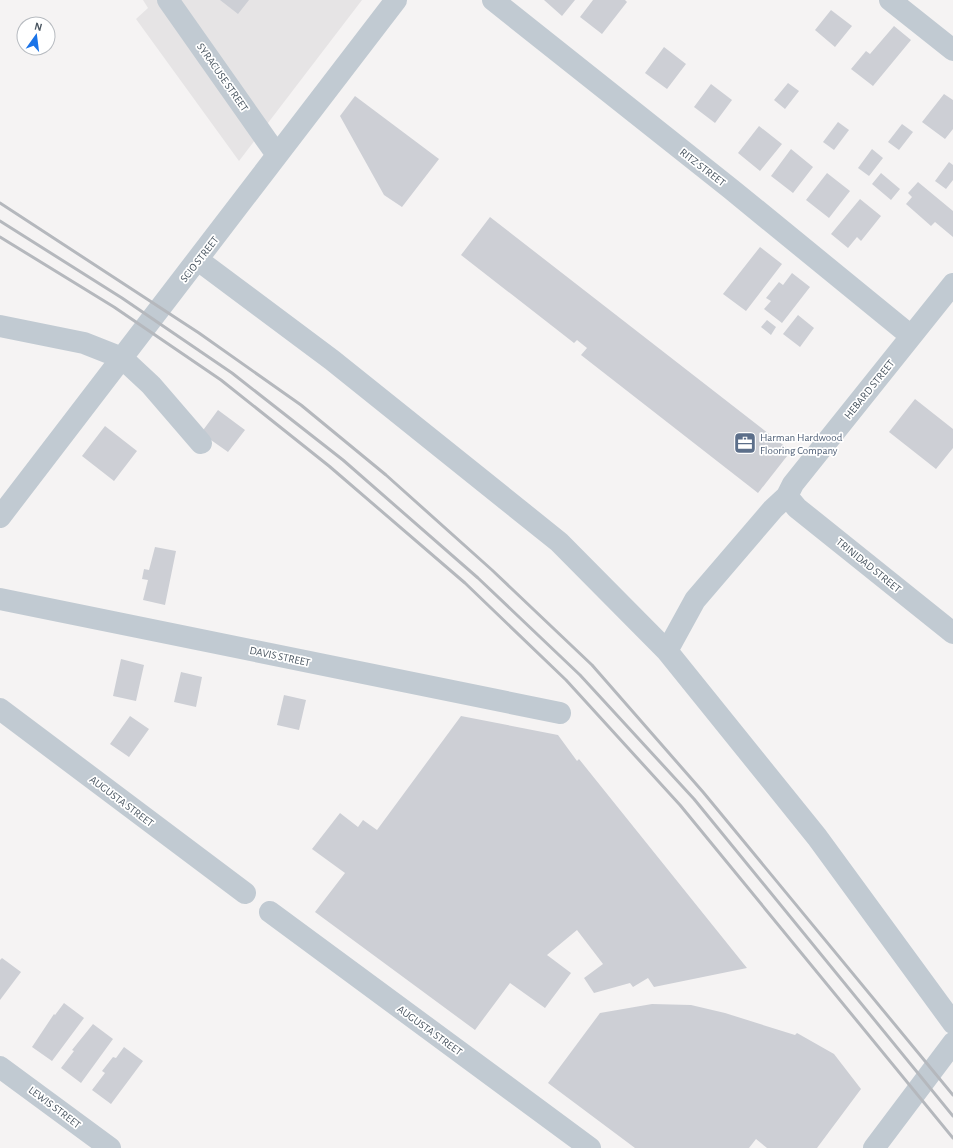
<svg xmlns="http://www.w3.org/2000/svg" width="953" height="1148" font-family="'Alegreya Sans',sans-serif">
<rect width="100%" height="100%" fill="#f5f3f3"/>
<path fill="#e6e4e5" d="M143,0h219l-123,161 -103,-142 12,-11z"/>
<path fill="#cdcfd5" d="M220,0h29l-11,14z
M544,0h31l-13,16z
M593,0h32l2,2 -25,32 -22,-17z
M831,10l21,16 -17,21 -20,-17z
M894,26l17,14 -38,46 -22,-17 15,-18 4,3z
M664,47l22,17 -19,25 -22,-16z
M788,83l11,8 -14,18 -11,-9z
M711,84l21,16 -17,23 -21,-16z
M944,94l9,6v29l-8,10 -23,-17z
M355,96l84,63 -37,48 -18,-12 -44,-79z
M838,122l11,8 -15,20 -11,-8z
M902,124l11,8 -14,18 -11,-8z
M759,126l23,18 -22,27 -22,-18z
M791,149l22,18 -20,26 -22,-17z
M872,149l11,9 -14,18 -11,-8z
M949,162l4,3v15l-7,9 -11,-8z
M827,173l23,18 -21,27 -23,-18z
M881,173l19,16 -9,11 -19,-16z
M918,182l35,29v26l-18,-15 -4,4 -25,-22 6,-7 -4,-4z
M860,199l21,17 -20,25 -4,-4 -9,11 -17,-14z
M490,217l301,234 -33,42 -177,-138 6,-7 -10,-8 -3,3 -113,-88z
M760,247l22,17 -36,47 -23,-17z
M792,273l18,14 -28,36 -18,-14 7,-8 -5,-3 13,-16 4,3z
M798,315l16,13 -14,19 -17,-13z
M767,320l9,7 -5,8 -10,-8z
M915,399l38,30v19l-17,21 -47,-37z
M218,410l27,20 -17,22 -27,-19z
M105,426l32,25 -23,30 -32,-25z
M155,547l21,4 -11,54 -22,-5 5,-20 -6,-1 2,-10 5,1z
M121,659l23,6 -8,36 -23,-5z
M181,672l21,5 -6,30 -22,-5z
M284,695l22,5 -7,30 -22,-5z
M130,716l19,13 -20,28 -19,-13z
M461,716l97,19 19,26 2,-2 168,209 -93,19 -6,-9 -15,9 -3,-4 -36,10 -10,-15 19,-14 -26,-34 -30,25 24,18 -26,35 -35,-25 -35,47 -160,-118 30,-39 -33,-24 28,-36 18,14 5,-7 14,10z
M2,958l19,14 -21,28v-40z
M64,1003l20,15 -32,43 -20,-14 22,-33 1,1z
M652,1004l39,1 34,8 70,22 2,-2 37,21 27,35 -44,59h-50l-11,-9 -7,9h-114l-87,-65 52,-70z
M93,1024l20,15 -32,44 -20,-15 13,-17 -2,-1z
M124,1047l19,14 -32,43 -19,-14 13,-17 -3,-2 11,-14 3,1z"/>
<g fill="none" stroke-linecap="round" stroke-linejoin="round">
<path stroke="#c1cad2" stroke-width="22" d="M168,0l109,155
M493,0l238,189 180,147
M890,0l63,50
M198,260l134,100 227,182 108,109 150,186 136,186
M0,326l84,17 38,15 29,27 50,58
M787,496l10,12 156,125
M0,517l396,-517
M0,599l560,114
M667,651l28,-51 78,-91 14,-13 6,-12 160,-200
M0,709l245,184
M270,912l320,236
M0,1067l110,81
M874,1148l79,-105"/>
<path stroke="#b5b8bd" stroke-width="3" d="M0,203l199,130 102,72 85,70 106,95 100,95 111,127 250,303
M0,221l122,77 110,75 111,87 135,118 102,97 114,124 259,317
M0,237l114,70 107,73 108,86 136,117 101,97 114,125 273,333"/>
</g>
<defs>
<g id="office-square" transform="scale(1.15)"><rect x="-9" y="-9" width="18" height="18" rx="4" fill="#5c6f8a" stroke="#fff"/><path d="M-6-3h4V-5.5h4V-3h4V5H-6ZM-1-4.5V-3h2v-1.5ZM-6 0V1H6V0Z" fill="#fff"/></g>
</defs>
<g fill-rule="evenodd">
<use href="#office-square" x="745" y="443"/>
</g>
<g text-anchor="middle" stroke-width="3.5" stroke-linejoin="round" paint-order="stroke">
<g font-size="11" fill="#4a5661" stroke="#fff">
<text transform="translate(223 77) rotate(55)" y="4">SYRACUSE STREET</text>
<text transform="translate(703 167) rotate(38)" y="4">RITZ STREET</text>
<text transform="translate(199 259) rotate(-52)" y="4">SCIO STREET</text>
<text transform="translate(869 389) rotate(-51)" y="4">HEBARD STREET</text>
<text transform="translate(869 565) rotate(39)" y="4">TRINIDAD STREET</text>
<text transform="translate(280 656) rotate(12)" y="4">DAVIS STREET</text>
<text transform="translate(122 801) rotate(37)" y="4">AUGUSTA STREET</text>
<text transform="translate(430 1030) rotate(36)" y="4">AUGUSTA STREET</text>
<text transform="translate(55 1107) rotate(37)" y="4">LEWIS STREET</text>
</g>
<g font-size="11" fill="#4e5e75" stroke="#fff" text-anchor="start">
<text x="760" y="441">Harman Hardwood<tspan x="760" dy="13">Flooring Company</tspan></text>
</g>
</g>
<g transform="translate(36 36) rotate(14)"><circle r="19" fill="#ffffff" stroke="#b7bbc0"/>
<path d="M0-3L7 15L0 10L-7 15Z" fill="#1a73e8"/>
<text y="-6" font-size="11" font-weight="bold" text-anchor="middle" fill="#4a5661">N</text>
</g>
</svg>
